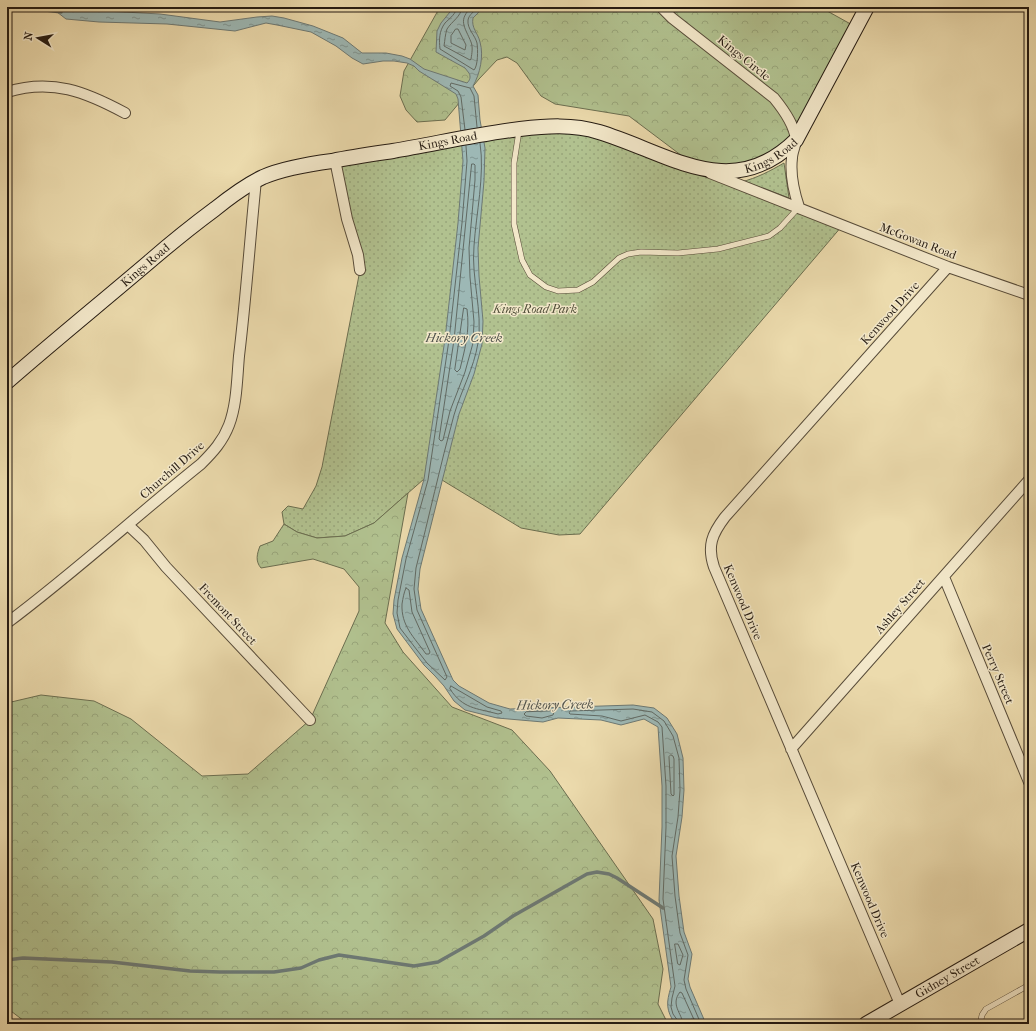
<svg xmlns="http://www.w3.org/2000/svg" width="1036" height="1031" font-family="'IM FELL French Canon',serif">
<defs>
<pattern id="grass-dots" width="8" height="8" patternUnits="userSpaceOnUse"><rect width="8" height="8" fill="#b1c18f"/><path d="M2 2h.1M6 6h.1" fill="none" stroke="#98a57a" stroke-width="1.8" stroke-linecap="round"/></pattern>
<pattern id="forest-crowns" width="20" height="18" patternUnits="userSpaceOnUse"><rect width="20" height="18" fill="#b1c18f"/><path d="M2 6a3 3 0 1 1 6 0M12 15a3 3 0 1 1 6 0" fill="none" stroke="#98a57a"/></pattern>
<pattern id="water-ripples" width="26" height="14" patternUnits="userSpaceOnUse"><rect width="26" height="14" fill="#9db8b5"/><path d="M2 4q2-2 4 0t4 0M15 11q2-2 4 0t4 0" fill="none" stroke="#809592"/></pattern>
</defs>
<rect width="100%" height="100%" fill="#ecdbad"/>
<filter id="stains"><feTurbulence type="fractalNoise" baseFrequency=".005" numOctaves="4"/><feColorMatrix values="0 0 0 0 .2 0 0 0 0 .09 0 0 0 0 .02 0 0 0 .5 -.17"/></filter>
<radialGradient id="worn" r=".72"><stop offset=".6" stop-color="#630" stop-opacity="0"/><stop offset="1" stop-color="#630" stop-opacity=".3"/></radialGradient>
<path fill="url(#grass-dots)" stroke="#6b6e50" d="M581,128l261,98 -262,308 -21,1 -38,-7 -79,-48 -18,-1 -50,44 -29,13 -28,2 -20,-6 -13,-8 -2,-12 6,-6 15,3 13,-23 6,-19 38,-197 -25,-110z
M784,163l5,35 -35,-13 -13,-3c16,-4 29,-11 43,-19z"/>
<path fill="url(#forest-crowns)" stroke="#6b6e50" d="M440,7h380l36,20 -60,113 -27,22 -71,6 -69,-52 -74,-12 -14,-8 -24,-33 -10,-6 -10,3 -18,19 -34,41 -28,2 -11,-12 -6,-14 4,-25z
M408,493l-23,130 18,29 49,55 60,23 38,41 103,148 10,50 -5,35 10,20h-640l-21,-16v-305l34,-8 53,6 37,18 71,57 46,-2 62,-54 49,-109v-24l-15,-18 -31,-10 -52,9c-6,-7 -4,-14 -1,-22l13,-5 11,-17 13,8 20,6 28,-2 29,-13z"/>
<path fill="url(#water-ripples)" stroke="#6d7974" d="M454,7h28l-4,6 -5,5c-2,10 5,15 7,24 4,14 0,32 -7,44l5,9 2,25 5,28 -1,33 -6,67 1,28 4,45 -1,23 -8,30 -15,40 -39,155 -2,20 3,20 32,71 6,6 30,17 21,6 123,-4 21,3 13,10 10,16 6,24 1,32 -2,27 -6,39 3,40 5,36 8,22 -4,25 2,8 16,37h-31c-9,-14 -9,-21 -4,-37l-12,-87 3,-73v-41l-4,-59 -14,-8 -23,6 -20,-5 -43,-2 -15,4 -46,-4 -32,-8 -11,-9 -10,-15 -9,-10 -11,-11 -27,-36 -4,-15 1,-14 8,-42 22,-79 21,-140 13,-116 5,-62 -5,-62 -2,-5 -37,-23 -5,-5 -7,-3 -13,-2h-11l-20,3 -11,-6 -16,-12 -25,-14 -34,-7 -11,-2 -31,8 -68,-7 -68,-2 -33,-3 -9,-7 6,-3h6l91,5 60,8 37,-5 15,-1 12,2 29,8 30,12 19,15h24l16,3 8,3 14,10 43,14c3,-3 4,-6 2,-10l-4,-5 -29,-16 1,-21 4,-8z"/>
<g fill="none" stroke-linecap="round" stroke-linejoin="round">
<path stroke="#616a64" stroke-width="1" d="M457,7c-1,7 -7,11 -12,16 -6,8 -6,17 -5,26l34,21c4,-4 4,-20 3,-27 -2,-8 -10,-14 -9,-23 1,-6 7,-8 9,-13
M462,7c-1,10 -10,14 -15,22 -2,6 -2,11 -3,17l26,14 1,-1c1,-6 2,-12 0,-17 -6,-15 -14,-22 1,-35
M456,29h2l8,16 -1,5 -14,-7v-7z
M465,130l-4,-33 -3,-6 -8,-5 1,-3 19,5 4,8 3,31
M466,146l1,15 -5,62 -13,117 -21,140 -22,79 -8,41 -1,13 3,15 27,35 18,17 2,-3 -30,-67 -3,-21 2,-21c13,-51 24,-102 38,-153 7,-24 20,-47 24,-72 5,-32 -7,-65 -4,-97 2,-32 11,-71 6,-103
M472,164h2l1,1v15l-6,68 1,29 4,45 -1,21 -8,29 -15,39 -7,29 -2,1 -2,-2 15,-99z
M464,308l3,1c3,23 -2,39 -7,60l-3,3 -2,-2z
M406,588l3,2 3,22 18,40 -1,2h-3c-12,-17 -25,-28 -24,-50 1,-6 2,-12 4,-16z
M451,686l36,21 14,4 1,2 -4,1c-22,-6 -35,-5 -48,-25z
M552,711l2,1 -1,3 -11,3 -16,-2 -2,-2 2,-2z
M671,755l2,1 1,3v36l-1,1 -2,-2 -2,-37z
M675,944h3l5,11 -3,10 -2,-1z
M678,1024v-3l-5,-7 -2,-7 1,-9 3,-12 -12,-87 3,-72v-41l-4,-59 -4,-5 -13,-7 -24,6 -19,-5 -32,-2 -1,-1 1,-2 63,-2 19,3 12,9 9,15 6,22 1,32 -2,27 -6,39 3,40 5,37 8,22 -4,25 2,9 15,35
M683,1024c-1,-11 -13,-19 -3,-32l2,1 14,31"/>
<path stroke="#6d7974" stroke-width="3.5" d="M24,7l37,5
M7,960l16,-2 89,4 78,9 30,1h54l27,-4 18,-8 20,-5 75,11 24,-4 46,-26 29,-20 74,-42 10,-2 12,2 8,4 46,30"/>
<g stroke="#574b39" stroke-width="6">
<path id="lane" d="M519,131l-5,32v61l8,36 8,15 16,12 12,4 20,-1 15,-8 26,-24 9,-4 13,-2 37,1 40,-4 51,-13 11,-8 19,-21
M980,1024l2,-9 4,-6 43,-24"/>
</g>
<g stroke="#574b39" stroke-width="12">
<path id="street" d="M661,7l11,11 102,80c9,11 20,27 22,41 0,6 -4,13 -4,19 -2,16 2,34 7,49
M7,92c45,-14 79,0 118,21
M335,160l12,59 11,36 2,15
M710,173l238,94 81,28
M128,525l16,15 22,27 144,153
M944,577l85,205
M7,623c67,-50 129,-107 194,-159 12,-12 22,-23 28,-39 8,-21 8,-47 10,-69 7,-58 11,-117 17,-176
M791,749l238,-269
M900,1004l-186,-437c-7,-21 -2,-33 11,-50l223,-250"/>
</g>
<g stroke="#251b12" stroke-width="16">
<g id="secondary">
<path id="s1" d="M7,382c47,-41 95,-80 142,-120 22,-19 43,-36 66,-53 15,-12 31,-24 48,-32 21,-9 46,-13 69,-16 20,-4 41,-7 61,-10 42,-7 84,-17 127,-22 26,-3 53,-5 79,3 70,21 132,72 197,8l71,-133"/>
<path id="s2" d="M866,1024l163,-94"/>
</g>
</g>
<use href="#lane" stroke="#f3e8ca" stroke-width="5"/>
<use href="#street" stroke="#f3e8ca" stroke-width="10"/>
<use href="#secondary" stroke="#f3e8ca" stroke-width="14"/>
</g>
<g text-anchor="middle" stroke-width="3" stroke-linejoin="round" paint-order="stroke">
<g font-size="12" fill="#251b12" stroke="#f3e8ca">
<text transform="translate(744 58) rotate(39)" y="4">Kings Circle</text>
<text dy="4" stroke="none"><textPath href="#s1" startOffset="517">Kings Road</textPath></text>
<text dy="4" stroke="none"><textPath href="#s1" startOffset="852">Kings Road</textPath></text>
<text transform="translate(918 241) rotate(21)" y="4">McGowan Road</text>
<text dy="4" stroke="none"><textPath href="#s1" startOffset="181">Kings Road</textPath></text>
<text transform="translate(890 313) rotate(-48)" y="4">Kenwood Drive</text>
<text transform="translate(172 470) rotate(-41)" y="4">Churchill Drive</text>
<text transform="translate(743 602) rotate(67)" y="4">Kenwood Drive</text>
<text transform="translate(900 606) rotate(-49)" y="4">Ashley Street</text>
<text transform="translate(228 614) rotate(47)" y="4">Fremont Street</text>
<text transform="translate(998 674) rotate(67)" y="4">Perry Street</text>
<text transform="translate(870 900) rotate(67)" y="4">Kenwood Drive</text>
<text dy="4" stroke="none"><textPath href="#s2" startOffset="94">Gidney Street</textPath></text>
</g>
<g font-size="12" font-style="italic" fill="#4f4d38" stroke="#f3e8ca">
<text x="535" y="313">Kings Road Park</text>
</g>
<g font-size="13" font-style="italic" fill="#4f524b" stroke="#f3e8ca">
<text x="464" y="342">Hickory Creek</text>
<text transform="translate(555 704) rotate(-1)" y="5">Hickory Creek</text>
</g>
</g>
<rect width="1036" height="1031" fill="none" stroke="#ecdbad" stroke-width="24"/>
<rect x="8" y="8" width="1020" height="1015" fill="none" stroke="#251b12" stroke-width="2"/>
<rect x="12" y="12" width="1012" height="1007" fill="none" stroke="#251b12"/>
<g transform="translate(38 38) rotate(281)" stroke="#f3e8ca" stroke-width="3" paint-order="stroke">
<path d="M0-3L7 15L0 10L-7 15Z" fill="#251b12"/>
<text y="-6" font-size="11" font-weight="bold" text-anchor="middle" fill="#251b12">N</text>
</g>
<rect width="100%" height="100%" filter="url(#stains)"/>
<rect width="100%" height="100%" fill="url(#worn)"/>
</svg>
